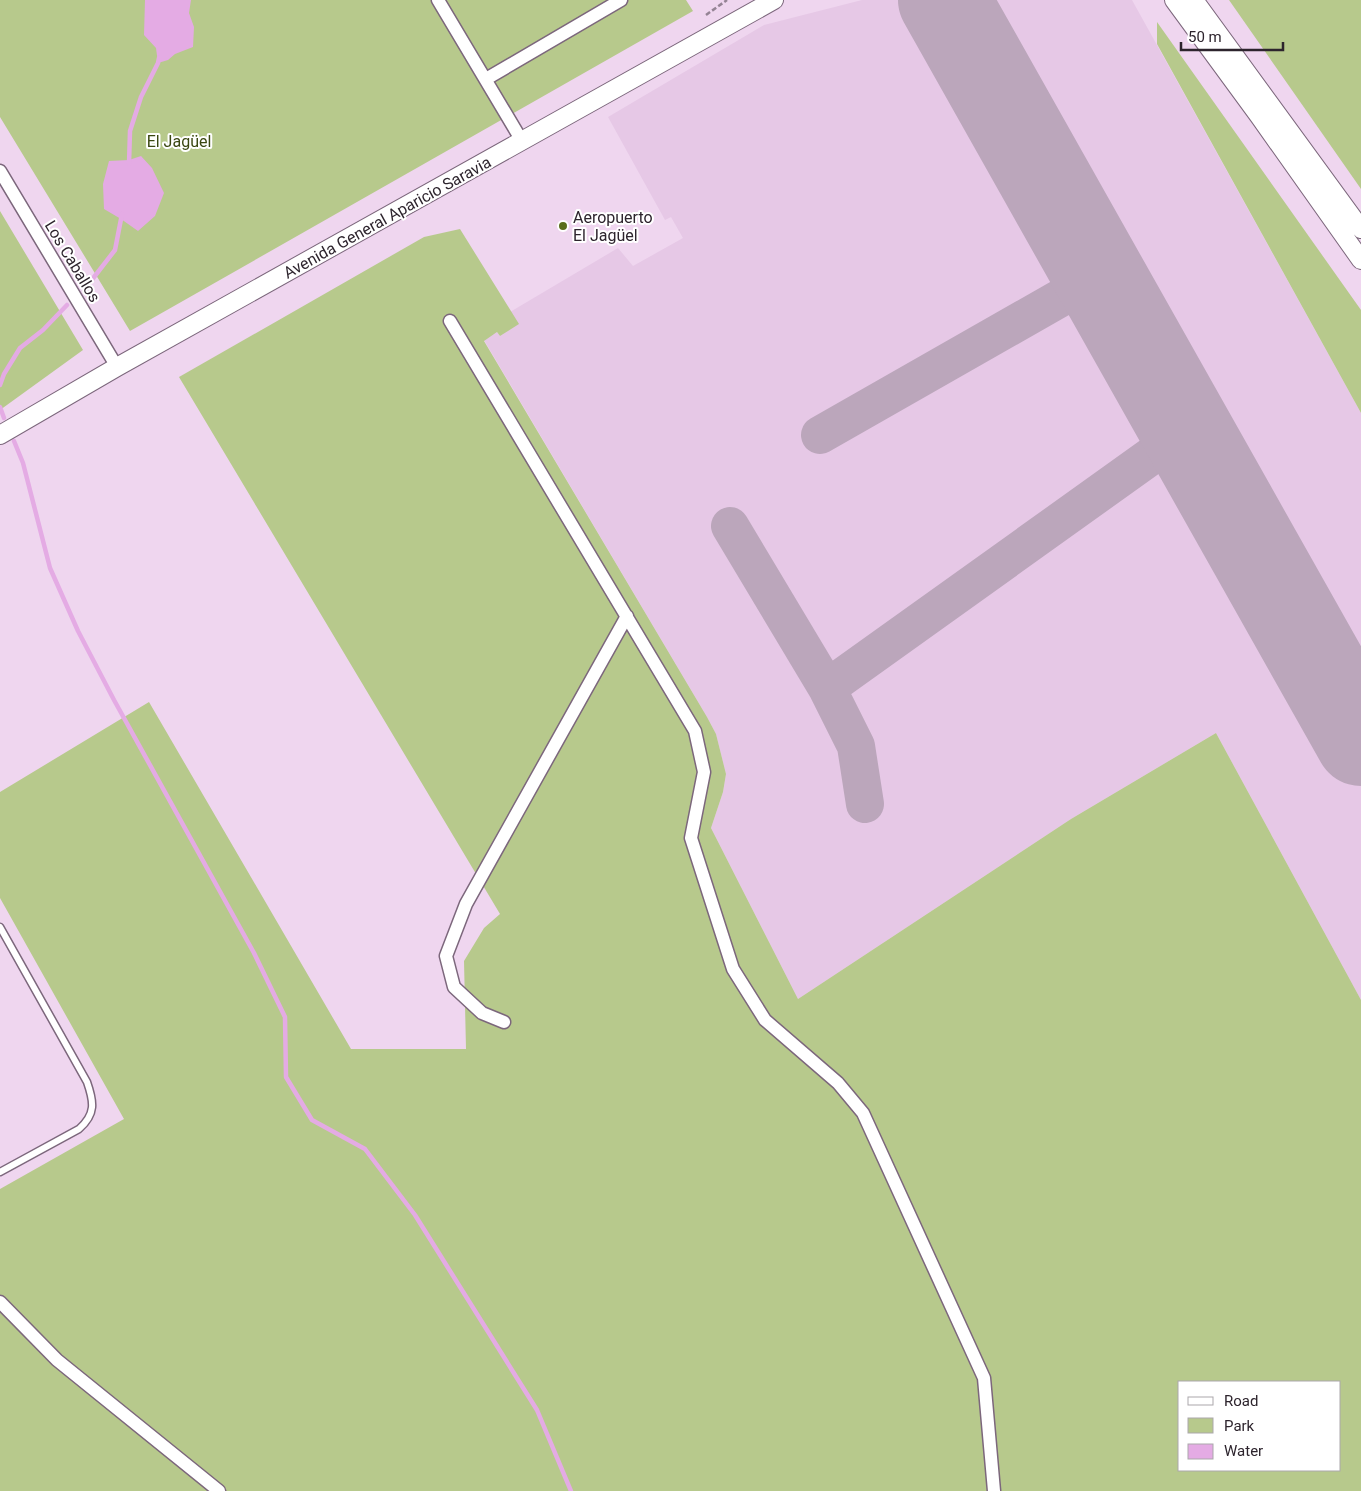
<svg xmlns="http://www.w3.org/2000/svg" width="1361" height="1491" font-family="Roboto,sans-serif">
<rect width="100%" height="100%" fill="#efd6ef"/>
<path fill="#e6c8e6" d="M862,0h270l229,413v587l-145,-267 -145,86 -273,180 -87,-171 12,-36 3,-18 -10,-40 -9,-17 -223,-377 13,-8 3,4 18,-12 -8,-12 108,-64 15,18 50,-28 -12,-21 -6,3 -57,-103 156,-92z"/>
<path fill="#b7c98c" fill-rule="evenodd" d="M0,0h686l7,11 -563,320 -130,-214z
M1229,0h132v189z
M1157,22l204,288v103l-204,-369z
M0,211l83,139 -83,60z
M460,229l59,95 -19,12 -3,-4 -13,9 223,376 9,17 10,40 -3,18 -12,36 87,171 273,-180 145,-86 145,267v491h-1361v-302l124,-70 -124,-221v-106l149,-90 202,347h115l-2,-88 20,-33 16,-14 -321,-537 245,-140zM1180,1382h160v88h-160z"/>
<path fill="#e4abe4" d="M145,0h46l-2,13 5,14 -1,20 -18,7 -7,6 -10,3 -2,-15 -12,-13z
M141,156l11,12 12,25 -9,23 -17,15 -17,-12 -17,-10 -1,-25 6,-23 20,-1z"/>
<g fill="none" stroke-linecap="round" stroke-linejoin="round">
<path stroke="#e4abe4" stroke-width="4.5" d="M129,164l1,-33 11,-34 17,-34 1,-5
M84,289l7,-8 24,-31 7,-36
M0,385l4,-11 16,-26 23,-18 24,-25
M0,407l4,11
M14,441l9,22 27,105 28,63 36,69 140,253 31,64 1,60 26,43 53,29 50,66 122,195 34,81"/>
<path stroke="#bba6bb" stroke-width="38" d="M820,435l279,-159
M730,526l97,162 29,58 9,58
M827,688l359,-257"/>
<path stroke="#bba6bb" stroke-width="92" d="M944,0l417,740"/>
<g stroke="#7c677c" stroke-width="9">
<path id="lane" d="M0,927l87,155c7,20 9,32 -8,47l-79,43"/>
</g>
<g stroke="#7c677c" stroke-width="15">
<path id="street" d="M438,0l84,141
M486,79l135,-79
M0,171l117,196
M450,321l245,410 9,41 -13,66 42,131 32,51 73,63 25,30 121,265 10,113
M504,1022l-22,-9 -28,-26 -8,-31 20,-52 161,-288
M0,1302l57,58 162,131"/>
</g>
<g stroke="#7c677c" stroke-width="20">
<path id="secondary" d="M1174,0l85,116 102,144
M1194,0l167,229
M0,435l117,-68 657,-367"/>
</g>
<path stroke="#948394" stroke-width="2.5" stroke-dasharray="5 2.5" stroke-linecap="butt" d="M706,15l21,-15"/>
<use href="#lane" stroke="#fff" stroke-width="6"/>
<use href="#street" stroke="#fff" stroke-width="12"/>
<use href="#secondary" stroke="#fff" stroke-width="18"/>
</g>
<circle fill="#5a6d1b" stroke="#fff" stroke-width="2" cx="563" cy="226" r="5"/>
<g text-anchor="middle" stroke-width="4" stroke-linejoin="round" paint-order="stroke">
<g font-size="16" fill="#3a4711" stroke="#fff">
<text x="179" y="147">El Jagüel</text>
</g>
<g font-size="16" fill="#2d242d" stroke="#fff">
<text transform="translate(387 217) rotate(-29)" y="6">Avenida General Aparicio Saravia</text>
<text transform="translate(73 261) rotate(59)" y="6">Los Caballos</text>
</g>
<g font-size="16" fill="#2d242d" stroke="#fff" text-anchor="start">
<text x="573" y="223">Aeropuerto<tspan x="573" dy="18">El Jagüel</tspan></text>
</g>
</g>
<rect x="1178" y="1381" width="162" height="90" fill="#ffffff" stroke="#aba7ab"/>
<rect x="1188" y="1397" width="25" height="8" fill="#ffffff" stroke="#aba7ab"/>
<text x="1224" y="1406" font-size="15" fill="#2d242d">Road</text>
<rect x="1188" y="1418" width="25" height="15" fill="#b7c98c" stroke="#aba7ab"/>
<text x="1224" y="1431" font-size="15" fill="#2d242d">Park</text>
<rect x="1188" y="1444" width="25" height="15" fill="#e4abe4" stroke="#aba7ab"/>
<text x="1224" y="1456" font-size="15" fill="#2d242d">Water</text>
<path d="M1181 42v8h102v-8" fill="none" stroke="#2d242d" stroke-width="2.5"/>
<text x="1188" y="42" font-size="15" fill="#2d242d" stroke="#ffffff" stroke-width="4" paint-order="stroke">50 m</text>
</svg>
